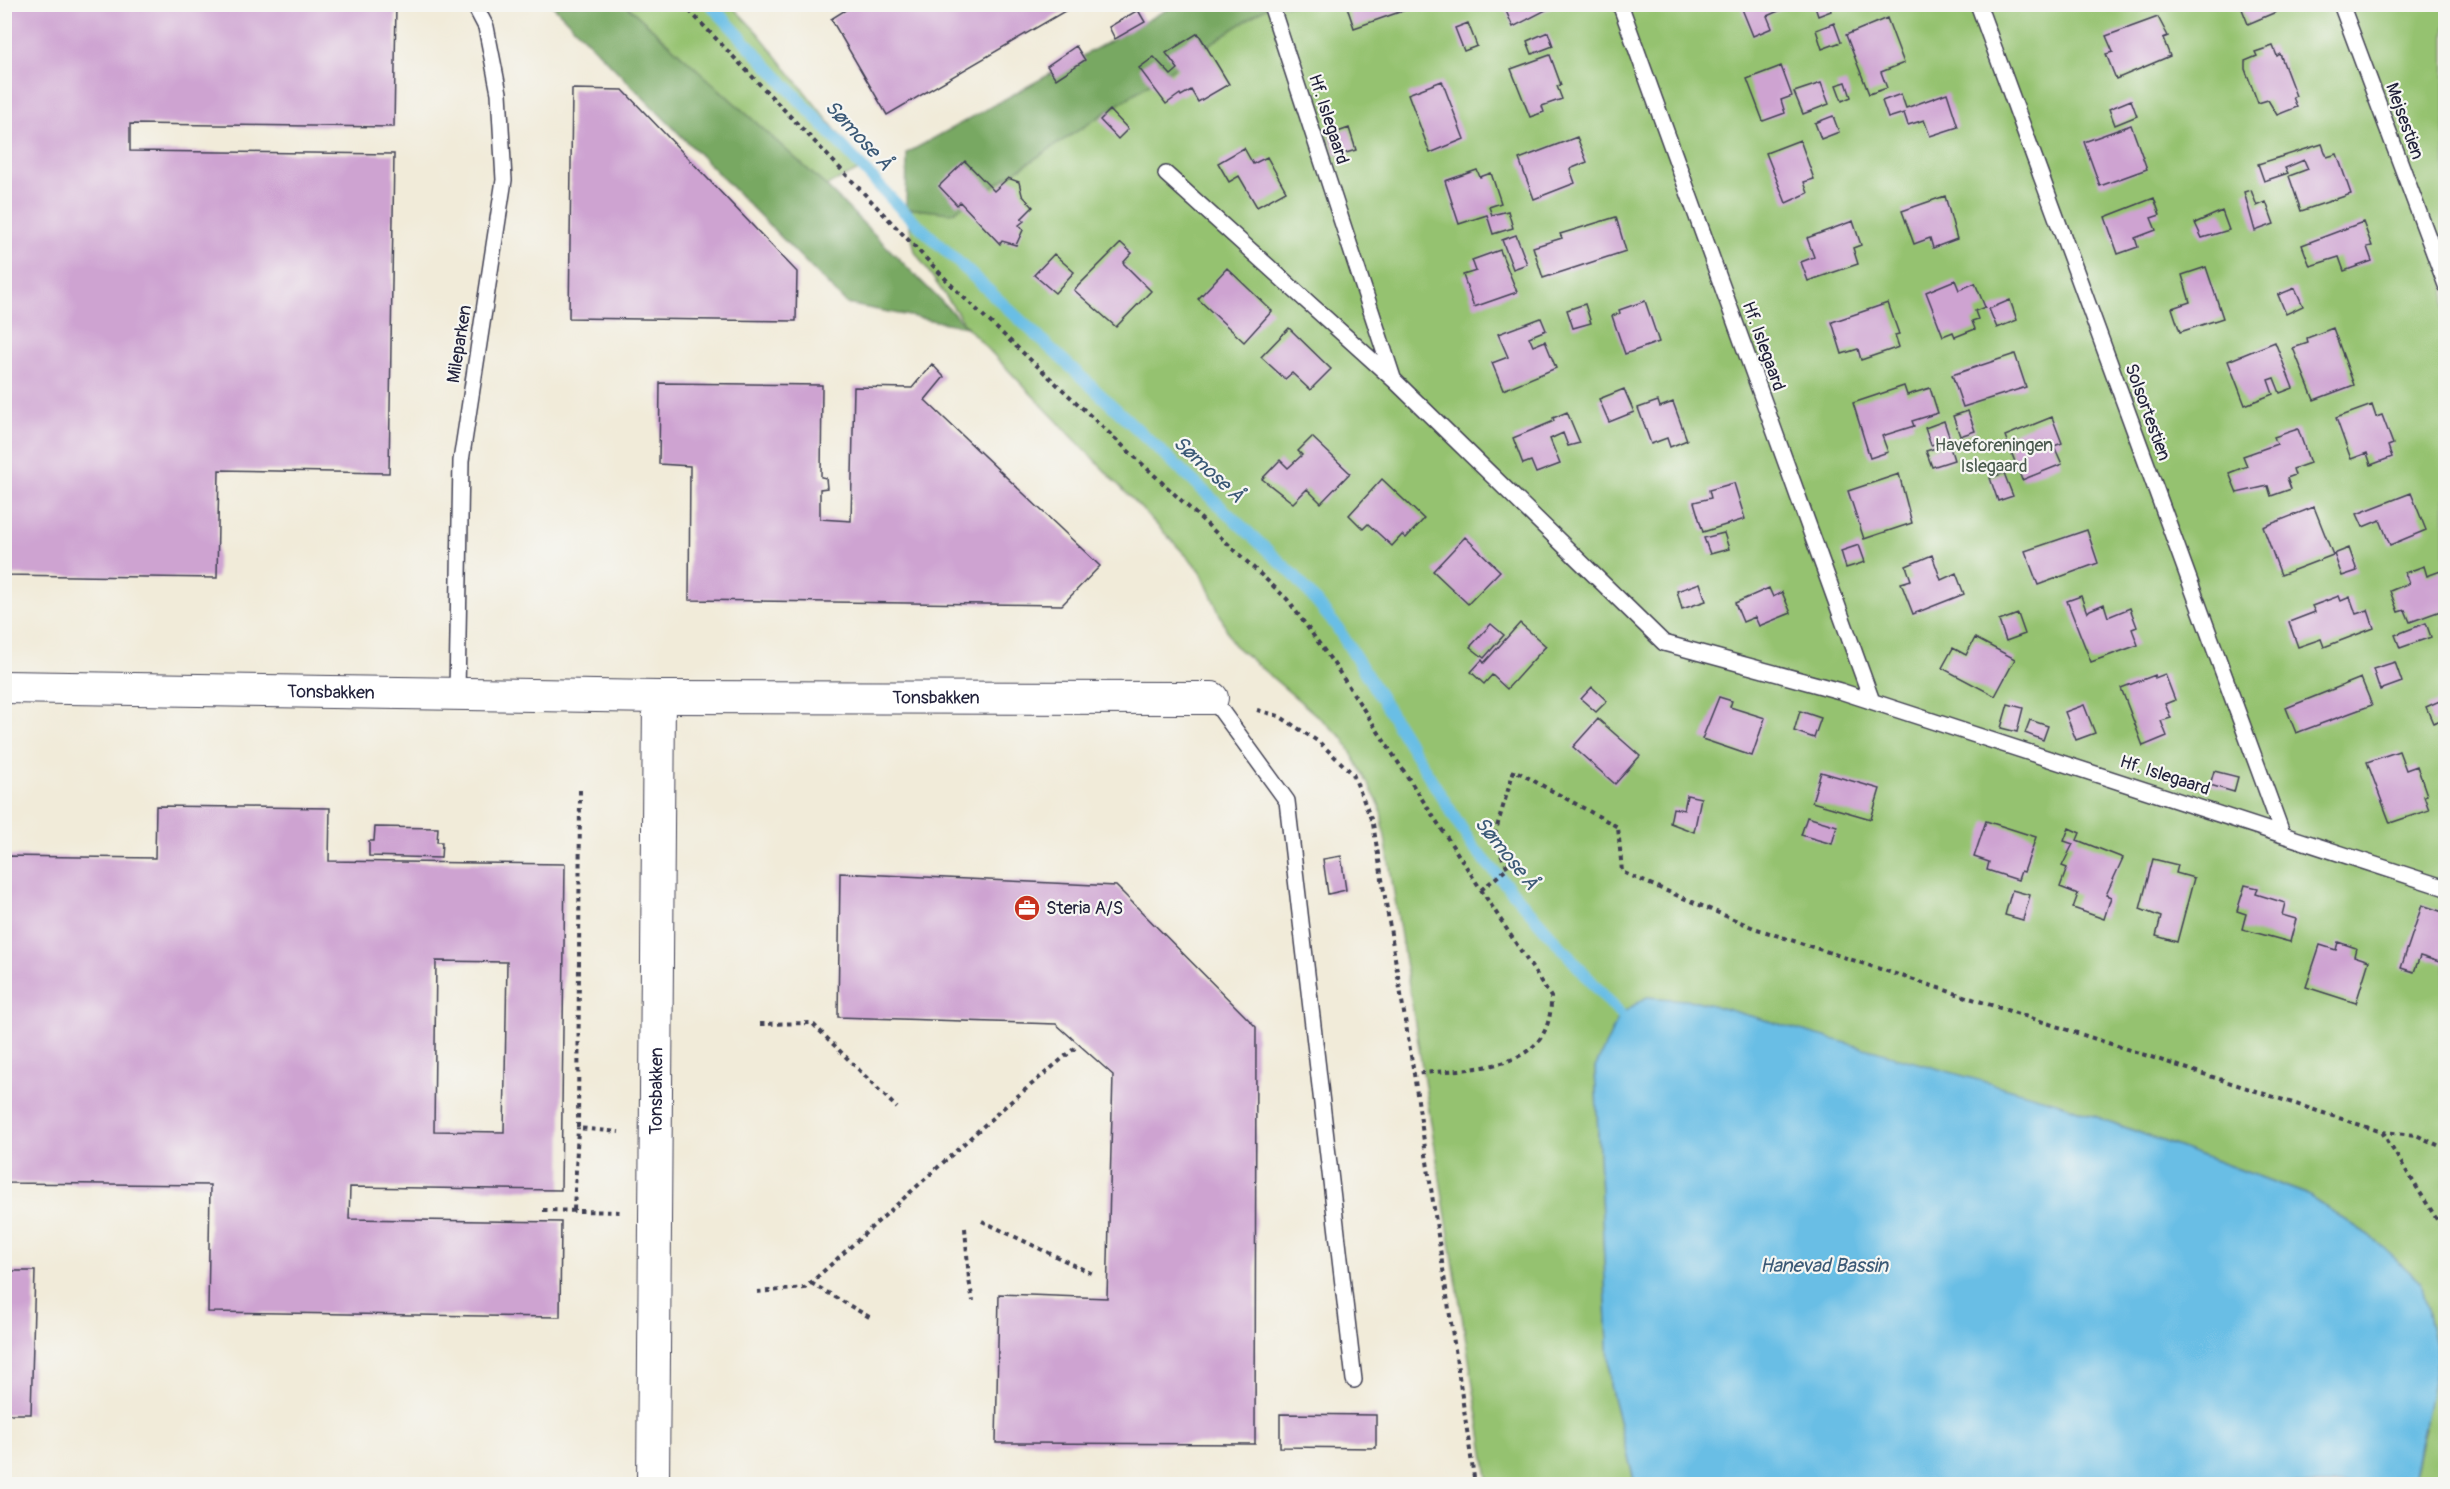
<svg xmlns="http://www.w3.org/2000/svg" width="2450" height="1489" font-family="Pangolin,sans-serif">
<rect width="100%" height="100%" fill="#f6f6f2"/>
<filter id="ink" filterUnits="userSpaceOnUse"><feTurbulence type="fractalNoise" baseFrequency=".0167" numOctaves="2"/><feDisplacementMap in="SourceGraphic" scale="12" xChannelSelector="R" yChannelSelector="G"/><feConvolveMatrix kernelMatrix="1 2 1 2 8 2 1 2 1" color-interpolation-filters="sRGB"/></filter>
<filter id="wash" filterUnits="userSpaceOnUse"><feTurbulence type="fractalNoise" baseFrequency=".008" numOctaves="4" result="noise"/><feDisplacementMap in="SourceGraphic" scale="24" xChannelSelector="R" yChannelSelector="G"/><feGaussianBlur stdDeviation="1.35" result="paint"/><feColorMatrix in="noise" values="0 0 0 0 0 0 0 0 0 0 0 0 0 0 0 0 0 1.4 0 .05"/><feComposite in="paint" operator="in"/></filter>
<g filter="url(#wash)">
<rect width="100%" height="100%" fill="#f1ebd9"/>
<path fill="#95c270" stroke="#5c7256" stroke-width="1.5" d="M626,5h105l27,28 107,134 -39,19z
M1240,5h1205v1479h-33l13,-56 -55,-192 -64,-42 -250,-92 -461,-34 15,317 25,99h-146l-109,-678 -37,-68 -110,-94 -33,-74 -233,-243 -52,-75 -9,-44 39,4z"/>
<path fill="#78a862" stroke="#4d654e" stroke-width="1.5" d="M552,5h74l200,181 141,141 -120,-23z
M1175,5h95l-318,208 -46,-5 1,-55z"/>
<path fill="#69bee5" stroke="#467090" stroke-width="1.5" d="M1647,997l50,4 359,101 250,92 64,42 51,46 17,76 -26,126h-777l-25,-99 -15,-317 25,-54z"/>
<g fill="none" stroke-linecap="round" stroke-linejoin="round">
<path stroke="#69bee5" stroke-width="12" d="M710,4l189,203 396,369 42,51 136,220 147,167"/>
</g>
<g id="blocks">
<path fill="#cea3d1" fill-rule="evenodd" d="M4,4h392l-2,123 -264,-3v27l264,3 -5,319 -170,-3 -2,108 -213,-3z
M855,4h222l-190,111 -56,-96z
M1346,4h64l1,4 -57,20z
M1503,4h48l1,3 -39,20z
M1740,4h41l2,5 -16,7 5,12 -19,8z
M1814,4h15l2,7 -13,5z
M2240,4h33l3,8 -28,12z
M1138,10l7,12 -30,17 -6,-12z
M2158,17l10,19 -5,2 7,18 -54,23 -10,-25 7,-2 -7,-16z
M1887,18l17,45 -23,9 6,16 -18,6 -23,-59z
M1468,23l9,23 -13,5 -9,-23z
M1834,23l7,19 -19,7 -6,-19z
M1548,32l5,14 -21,8 -5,-13z
M1198,33l31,51 -31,18 -7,-12 -10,6 -1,-2 -14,10 -27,-36 15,-11 17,18 7,-6 -12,-16z
M1076,46l9,14 -29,19 -9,-13z
M2273,46l4,10 3,-2 16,42 -3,1 4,10 -20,8 -9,-15 -10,3 -13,-34v-8l12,-5 -2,-4z
M1550,55l11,30 -4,1 5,13 -20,7 2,6 -14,5 -19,-48z
M1781,66l11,30 -11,4 4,13 -22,8 -16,-42z
M1442,81l22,58 -34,14 -22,-59z
M1846,82l5,15 -9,4 -6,-16z
M1821,83l8,21 -26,10 -9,-22z
M572,89l51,1 174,182 -1,49 -227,-3z
M1947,93l11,34 -28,9 -6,-16 -16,5 -4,-12 -16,5 -6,-17 19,-7 5,14z
M2131,100l6,16 -22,9 -6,-16z
M1110,110l18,19 -10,10 -18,-19z
M1833,116l6,16 -18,7 -6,-16z
M2131,125l16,44 -47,17 -16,-44z
M1349,128l7,22 -20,6 -7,-21z
M1577,137l10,25 -17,7 5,14 -41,16 -15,-40z
M1800,140l14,39 -10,3 4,11 -22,10 -20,-50z
M2322,144l5,13 10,-3 14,40 -50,17 -12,-35 19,-7 -4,-9 -19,8 3,5 -24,8 -6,-17z
M1244,148l9,16 14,-7 19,34 -29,16 -18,-31 -10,6 -11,-19z
M965,161l29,30 14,-13 11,4 3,13 11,12 -12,12 3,2 -5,4 4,5 -7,15 -14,-4 -2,3 -40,-42 -3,3 -18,-19z
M1477,170l3,7 11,-4 10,30 -12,4 3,8 16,-4 5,17 -20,6 -6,-19 -28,9 -14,-43z
M2251,190l6,16 9,-4 8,22 -19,7 -11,-39z
M1945,196l12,43 -24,9 -3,-10 -16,6 -12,-33z
M2154,198l6,17 -9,3 5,12 -21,8 3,9 -20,7 -13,-37z
M2222,211l7,19 -27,8 -7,-15z
M1616,217l10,34 -83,27 -10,-31 29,-9 -2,-4z
M1853,221l8,24 -8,3 5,16 -50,17 -7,-19 13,-5 -7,-19z
M2363,222l9,24 -5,1 5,14 -28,10 -5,-14 -29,9 -8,-21z
M1516,235l11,29 -14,5 -11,-29z
M1121,243l11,10 -9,10 28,28 -35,36 -42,-37z
M1500,250l17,42 -43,15 -11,-32 13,-4 -4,-11z
M1054,254l20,18 -19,21 -21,-18z
M2206,267l17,51 -43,14 -8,-24 18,-6 -8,-27z
M1227,268l45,43 -28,31 -46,-43z
M1955,280l4,10 16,-7 10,24 -10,4 3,8 -6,2 3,8 -20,8 -2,-5 -10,4 -17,-44z
M2295,288l8,18 -17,8 -8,-19z
M2010,300l7,20 -20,8 -8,-19z
M1645,301l14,41 -34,12 -13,-38 8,-3 -1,-3z
M1888,303l11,31 -4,1 4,12 -38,13 -3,-11 -16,5 -10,-32z
M1585,304l6,19 -18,5 -6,-18z
M1541,318l5,12 -17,7 4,9 12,-5 11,27 -53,22 -11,-27 16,-6 -10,-23z
M1289,328l42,41 -21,21 -18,-17 -7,6 -24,-22z
M2333,328l21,57 -40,15 -21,-52 15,-5 -1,-5z
M2275,342l18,46 -13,5 -6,-15 -6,2 5,14 -28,11 -17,-44z
M2015,354l11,33 -63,20 -11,-32z
M932,364l12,13 -19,23 175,166 -38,39 -373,-5 1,-134 -31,-2 1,-81 162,2 -1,92 5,1 1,10 -7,1v30l31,2 3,-134 58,1z
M1904,386l3,9 23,-7 8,25 -26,8 2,5 -32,10 6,16 -18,6 -17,-55z
M1624,389l10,23 -25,10 -10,-23z
M1658,401l2,6 13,-5 14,38 -17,7 -3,-9 -16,6 -13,-36z
M2372,405l4,12 6,-2 11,29 -5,2 4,11 -21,8 -4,-12 -16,6 -15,-41z
M1968,411l7,20 -15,5 -7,-20z
M1567,412l13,31 -12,3 -5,-13 -13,6 10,25 -24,9 -5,-12 -8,3 -10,-26 41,-17 -1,-3z
M2052,417l10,26 -8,3 8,18 -40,16 -17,-44z
M1944,421l6,18 -19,6 -6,-17z
M2298,429l12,34 -17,6 2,6 -8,3 4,11 -20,7 -3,-10 -31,7 -8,-20 18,-7 -4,-10 34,-12 -3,-7z
M1312,437l38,36 -29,30 -14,-14 -14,14 -31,-24 18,-19 8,8 14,-13 -4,-4z
M1949,444l5,16 -22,7 -6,-16z
M2004,473l9,23 -15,5 -8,-23z
M1899,474l13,49 -48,16 -16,-48z
M1382,479l42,40 -18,19 -4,-3 -10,11 -24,-22 -5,5 -14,-14z
M1734,483l11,36 -42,13 -9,-30 17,-4 -2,-8z
M2411,493l15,37 -36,15 -10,-25 -17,7 -6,-13z
M2314,507l19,48 -52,20 -18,-48z
M2087,530l11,33 -60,22 -13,-34z
M1724,533l5,16 -19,5 -6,-16z
M1465,537l35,34 -32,33 -35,-33z
M1859,545l6,17 -19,6 -5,-17z
M2349,548l8,23 -15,5 -8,-22z
M1932,555l9,25 15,-7 8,21 -51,20 -12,-31 10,-3 -5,-14z
M2424,566l3,10 19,-7v40l-36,13 -5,-12 -7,2 -8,-21 19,-8 -4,-10z
M1700,583l6,18 -24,8 -5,-18z
M1769,588l4,9 9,-5 9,21 -32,13 -4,-9 -12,5 -8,-19z
M2081,596l6,17 3,-3 14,-6 4,13 22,-9 7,19 -5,2 6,16 -47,17 -24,-61z
M2339,596l2,5 9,-4 6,17 12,-4 6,18 -50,19 -3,-8 -23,8 -9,-25 26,-10 -3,-6z
M2018,614l7,20 -19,7 -7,-20z
M1520,623l26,23 -39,43 -15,-14 -8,9 -13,-12 11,-12 2,3z
M2426,623l5,14 -31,11 -5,-13z
M1491,624l13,11 -20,23 -14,-11z
M1975,638l40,21 -20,37 -53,-28 11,-20 13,7z
M2395,662l7,20 -22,8 -7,-21z
M2165,674l10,26 -10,4 6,14 -10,3 6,15 -24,10 -22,-58 34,-13v3z
M2361,678l11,27 -76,28 -10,-25z
M1592,687l15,14 -11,11 -15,-13z
M1719,697l13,4 -2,6 35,11 -13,38 -50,-17z
M2444,699l2,19 -13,5 -7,-16z
M2008,704l15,4 -6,24 -16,-4z
M2084,705l11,28 -19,7 -11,-28z
M1800,711l21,7 -7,20 -20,-7z
M1598,719l42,37 -25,28 -42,-37z
M2030,720l18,6 -5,14 -18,-7z
M2399,751l7,19 11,-4 10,29 -3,1 5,14 -39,13 -23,-61z
M2214,771l24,6 -4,15 -24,-7z
M1821,772l59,17 -9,30 -59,-17z
M1687,795l14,3 -7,34 -24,-9 3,-15 11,2z
M156,806l174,2 -1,53 236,3 -4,326 -211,-3 -1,32 212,3 -1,95 -352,-5 2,-127 -206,-2v-327l151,2zM436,961l71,1 -3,170 -70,-1z
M1807,817l30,9 -5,18 -31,-9z
M1986,821l50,16 -12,35 -3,-1 -3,9 -31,-10 2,-8 -15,-5z
M375,827l63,1 -1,14h5l-1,16 -72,-2v-15h5z
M2069,828l11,5 -3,7 46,18 -17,37 5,2 -7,22 -31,-11 5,-14 -18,-7 7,-19 -5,-2 11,-22 -9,-3z
M1341,856l5,34 -18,4 -5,-35z
M2153,859l25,6 -2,8 18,5 -17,64 -21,-6 5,-19 -21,-8z
M840,873l276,13 140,141 -1,417 -259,-1 3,-149 108,4 6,-223 -57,-51 -218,-7z
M2245,885l13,3 -2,6 29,9 -3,12 14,4 -6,23 -48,-13 4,-15 -9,-3z
M2012,890l18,5 -7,25 -18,-5z
M2422,905l21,7 3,-7v59l-26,-8 -6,16 -13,-4z
M2338,942l18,6 -2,8 15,5 -13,42 -50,-16 14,-42 16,5z
M4,1271h31l-4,143h-27z
M1280,1414l96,1v33l-96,-1z"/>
</g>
</g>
<g filter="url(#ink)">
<use href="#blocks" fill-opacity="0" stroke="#414053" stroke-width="1.5"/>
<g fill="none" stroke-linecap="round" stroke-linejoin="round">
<g stroke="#414053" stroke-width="18">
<path id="service" d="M1277,4l-5,4 121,370
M1620,4l252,697
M1978,4l304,829
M2341,4l105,281
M1166,174l228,206 270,263 176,48 606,197
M457,693l4,-232 43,-281 -5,-87 -13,-66 -12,-23
M1212,698l75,103 67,579"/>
</g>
<g stroke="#414053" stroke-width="34">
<g id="minor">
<path id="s1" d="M4,687l655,10 553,1"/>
<path id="s2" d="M653,1484l6,-787"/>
</g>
</g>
<path stroke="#414053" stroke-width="4" stroke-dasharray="4.5 4.5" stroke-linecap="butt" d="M683,4l277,290 327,305 47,65 217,333c2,78 -81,70 -137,77
M1257,710l22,6 40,26 34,32 20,50 41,250 61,410
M580,790l-2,338 41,4
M1481,890l27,-22 -15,-28 21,-70 104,57 4,45 132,56 628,204 64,102
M760,1024l52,-1 85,85
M2382,1132l34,3 30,14
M543,1210l77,2
M574,1210l4,-82
M982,1221l113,54
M2442,1227l4,-8
M965,1228l4,52 4,21
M811,1283l60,35
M757,1292l48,-4 196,-178 74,-62"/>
<use href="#service" stroke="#fff" stroke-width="15"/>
<use href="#minor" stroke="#fff" stroke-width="32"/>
</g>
</g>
<defs>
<g id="office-disc" transform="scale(1.35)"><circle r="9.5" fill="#c8321e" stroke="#f6f6f2"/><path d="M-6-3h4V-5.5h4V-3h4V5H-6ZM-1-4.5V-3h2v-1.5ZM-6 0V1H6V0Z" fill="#fff"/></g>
</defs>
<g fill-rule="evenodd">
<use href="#office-disc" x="1027" y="908"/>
</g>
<g text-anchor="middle" stroke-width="4.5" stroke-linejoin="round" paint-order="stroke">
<g font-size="18" fill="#22223b" stroke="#f6f6f2">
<text transform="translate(1329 119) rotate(72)" y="6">Hf. Islegaard</text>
<text transform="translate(2405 121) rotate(70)" y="6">Mejsestien</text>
<text transform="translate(459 344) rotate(-81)" y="6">Mileparken</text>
<text transform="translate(1764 346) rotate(70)" y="6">Hf. Islegaard</text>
<text transform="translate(2148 412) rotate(70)" y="6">Solsortestien</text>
<text dy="6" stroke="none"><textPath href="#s1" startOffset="327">Tonsbakken</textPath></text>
<text dy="6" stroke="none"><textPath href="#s1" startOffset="932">Tonsbakken</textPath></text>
<text transform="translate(2165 775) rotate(18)" y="6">Hf. Islegaard</text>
<text dy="6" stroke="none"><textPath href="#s2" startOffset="393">Tonsbakken</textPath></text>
</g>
<g font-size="18" fill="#4a5a4e" stroke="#f6f6f2">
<text x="1994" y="451">Haveforeningen<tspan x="1994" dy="21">Islegaard</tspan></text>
</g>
<g font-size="18" fill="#22223b" stroke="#f6f6f2" text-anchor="start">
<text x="1046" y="914">Steria A/S</text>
</g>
<g font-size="20" font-style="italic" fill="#3b5976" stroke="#f6f6f2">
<text transform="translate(859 135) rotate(47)" y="7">Sømose Å</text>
<text transform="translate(1209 469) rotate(43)" y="7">Sømose Å</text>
<text transform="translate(1507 853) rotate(51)" y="7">Sømose Å</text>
<text x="1824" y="1272">Hanevad Bassin</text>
</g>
</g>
<rect width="2450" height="1489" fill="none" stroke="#f6f6f2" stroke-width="24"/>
</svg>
